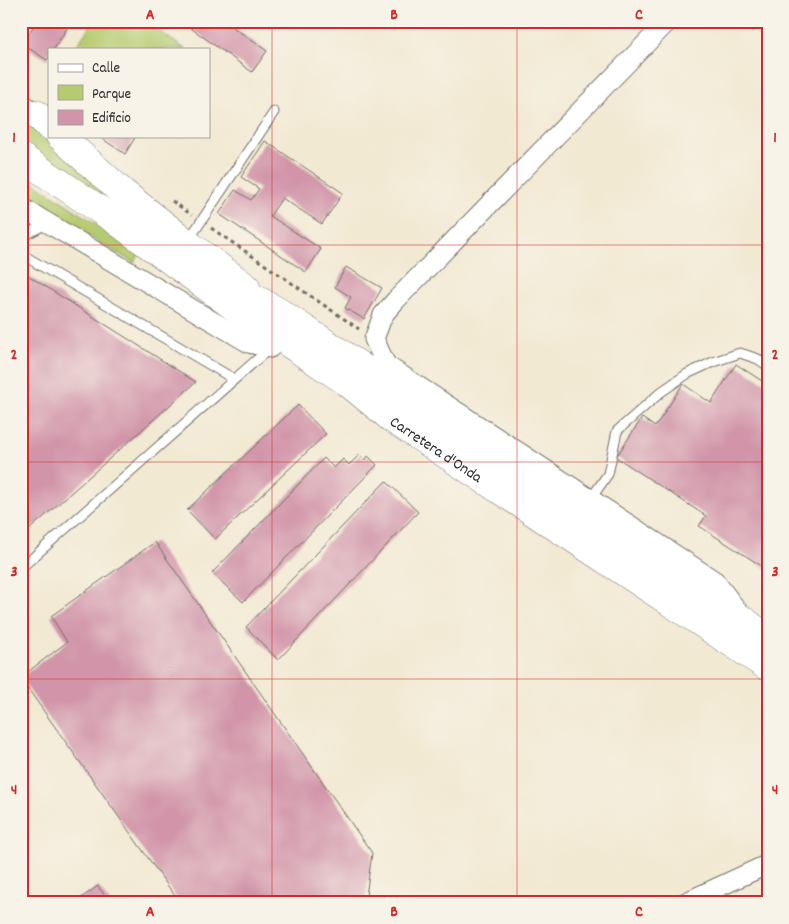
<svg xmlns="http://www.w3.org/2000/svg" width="789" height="924" font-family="Dekko,sans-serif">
<rect width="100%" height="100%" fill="#f7f3e8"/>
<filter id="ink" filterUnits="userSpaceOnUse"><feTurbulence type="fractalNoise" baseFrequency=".02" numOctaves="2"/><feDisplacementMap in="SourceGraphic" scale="10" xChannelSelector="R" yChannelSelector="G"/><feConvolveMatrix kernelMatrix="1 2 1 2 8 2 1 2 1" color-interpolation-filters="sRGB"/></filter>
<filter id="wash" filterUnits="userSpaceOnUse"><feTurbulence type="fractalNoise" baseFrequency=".0096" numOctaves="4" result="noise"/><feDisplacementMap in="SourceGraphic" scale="20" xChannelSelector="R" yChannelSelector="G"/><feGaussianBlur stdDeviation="1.12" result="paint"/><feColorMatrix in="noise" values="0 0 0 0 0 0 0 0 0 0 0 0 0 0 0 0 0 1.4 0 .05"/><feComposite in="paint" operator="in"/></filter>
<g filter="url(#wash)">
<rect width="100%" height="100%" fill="#f2e9d3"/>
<path fill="#b6cb6f" stroke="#707b4d" d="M94,21h50l41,28h-111z
M21,117l21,16 81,78 -102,-68z
M21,174l119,79 -6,10 -113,-67z"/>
<g id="blocks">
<path fill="#d194a9" d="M37,21h27l5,4 -15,24h-5v8l-2,3 -25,-16z
M181,21h43l43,30 -15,21z
M98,136h38l-11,18z
M265,141l78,52 -21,31 -40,-26 -12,18 51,33 -15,23 -87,-58 16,-24 16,10 8,-11 -18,-12z
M346,267l36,21 -18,31 -19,-11 6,-11 -16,-10z
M21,271l175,111 -175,155z
M736,364l32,21v185l-69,-44 7,-10 -90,-59 26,-39 13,9 28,-43 28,19z
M298,405l28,29 -111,105 -28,-29z
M359,455l6,5 3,-4 9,9 -134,137 -31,-29 112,-115 10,10 9,-9 6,6z
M386,481l32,31 -140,148 -32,-33z
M155,542l217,311 -7,50h-185l-159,-224v-2l46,-35 -16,-26z
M98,886l12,17h-36z"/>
</g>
</g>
<g filter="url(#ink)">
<use href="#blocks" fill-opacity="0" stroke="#716e66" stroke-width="1"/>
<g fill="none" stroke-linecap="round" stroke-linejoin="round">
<g stroke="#716e66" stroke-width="11">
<path id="lane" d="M21,237l27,-14
M188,241l86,-129
M21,254l213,125
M590,500l18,-26 9,-43 44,-39 26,-18 26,-12 27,-9 18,6 10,7
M21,568l249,-220"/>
</g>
<g stroke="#716e66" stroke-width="21">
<path id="street" d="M668,21l-272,279 -13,15 -9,24 12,26 329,216 22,29
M21,102l15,12
M21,207l228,136 21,5
M684,903l84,-39"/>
</g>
<g stroke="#716e66" stroke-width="29">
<g id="primary">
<path d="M36,114l13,12"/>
<path d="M60,136l62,56 65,51 59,44"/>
<path id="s1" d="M21,157l91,61 125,91 110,73 44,36 377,249"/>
<path d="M226,282l53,30 468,311 21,16"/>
</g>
</g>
<path stroke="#716e66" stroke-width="3" stroke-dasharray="4 4" stroke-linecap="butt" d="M172,201l20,14
M211,228l148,101"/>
<use href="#lane" stroke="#fff" stroke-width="9"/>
<use href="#street" stroke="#fff" stroke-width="19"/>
<use href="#primary" stroke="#fff" stroke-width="28"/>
</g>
</g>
<path fill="none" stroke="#d62828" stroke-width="1" stroke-opacity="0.55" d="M272,21v882M517,21v882M21,245h747M21,462h747M21,679h747"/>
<g text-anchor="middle" stroke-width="4" stroke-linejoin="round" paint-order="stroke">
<g font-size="16" fill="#2b2b2b" stroke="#f7f3e8">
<text dy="6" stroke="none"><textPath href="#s1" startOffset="508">Carretera d'Onda</textPath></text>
</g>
</g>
<rect width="789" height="924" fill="none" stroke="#f7f3e8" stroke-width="55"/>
<rect x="48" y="48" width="162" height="90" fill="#f7f3e8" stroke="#a5a39c"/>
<rect x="58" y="64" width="25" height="8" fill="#ffffff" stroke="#a5a39c"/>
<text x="92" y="72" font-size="15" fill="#2b2b2b">Calle</text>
<rect x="58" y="85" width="25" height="15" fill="#b6cb6f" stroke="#a5a39c"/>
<text x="92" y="98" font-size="15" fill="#2b2b2b">Parque</text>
<rect x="58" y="110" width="25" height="15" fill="#d194a9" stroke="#a5a39c"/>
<text x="92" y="122" font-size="15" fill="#2b2b2b">Edificio</text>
<rect x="28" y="28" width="734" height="868" fill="none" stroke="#d62828" stroke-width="2"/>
<g font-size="16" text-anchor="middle" font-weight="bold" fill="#d62828">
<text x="150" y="19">A</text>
<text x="394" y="19">B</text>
<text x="639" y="19">C</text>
<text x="14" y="142">1</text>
<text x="775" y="142">1</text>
<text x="14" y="359">2</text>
<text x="775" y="359">2</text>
<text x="14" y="576">3</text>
<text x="775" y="576">3</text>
<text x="14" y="794">4</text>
<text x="775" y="794">4</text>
<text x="150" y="916">A</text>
<text x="394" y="916">B</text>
<text x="639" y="916">C</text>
</g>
</svg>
